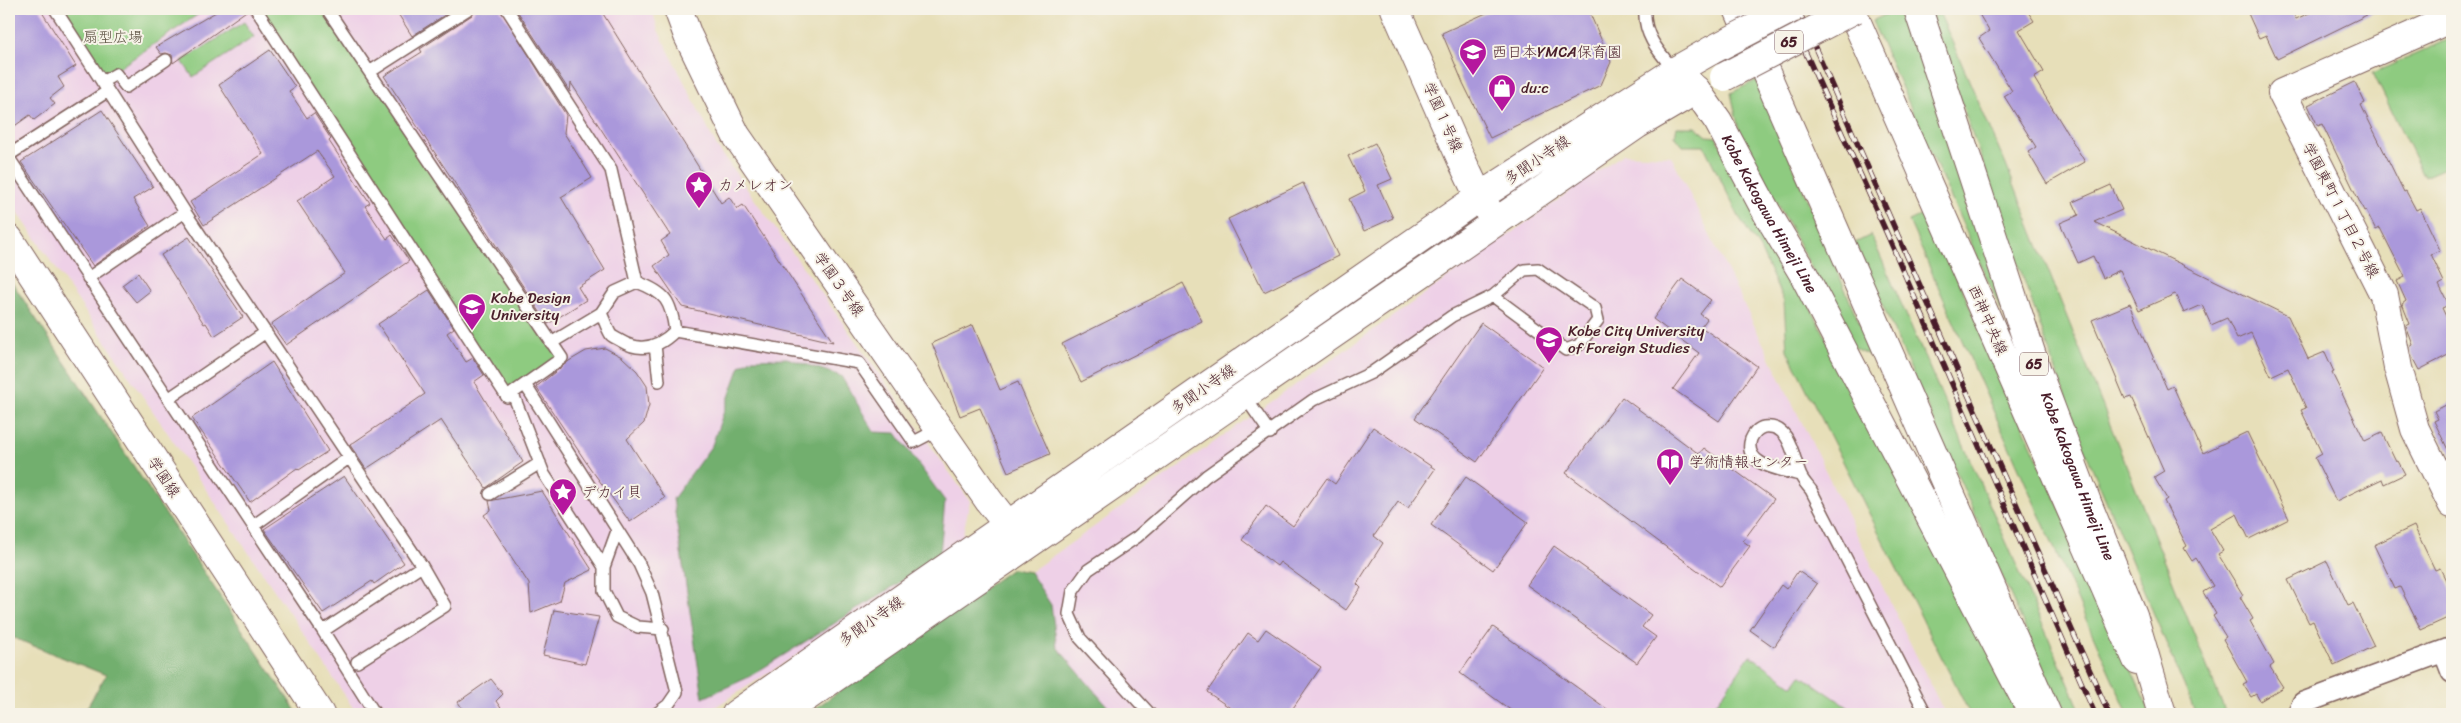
<svg xmlns="http://www.w3.org/2000/svg" width="2461" height="723" font-family="Sriracha,'Klee One',sans-serif">
<rect width="100%" height="100%" fill="#f7f3e8"/>
<filter id="ink" filterUnits="userSpaceOnUse"><feTurbulence type="fractalNoise" baseFrequency=".02" numOctaves="2"/><feDisplacementMap in="SourceGraphic" scale="10" xChannelSelector="R" yChannelSelector="G"/><feConvolveMatrix kernelMatrix="1 2 1 2 8 2 1 2 1" color-interpolation-filters="sRGB"/></filter>
<filter id="wash" filterUnits="userSpaceOnUse"><feTurbulence type="fractalNoise" baseFrequency=".0096" numOctaves="4" result="noise"/><feDisplacementMap in="SourceGraphic" scale="20" xChannelSelector="R" yChannelSelector="G"/><feGaussianBlur stdDeviation="1.12" result="paint"/><feColorMatrix in="noise" values="0 0 0 0 0 0 0 0 0 0 0 0 0 0 0 0 0 1.4 0 .05"/><feComposite in="paint" operator="in"/></filter>
<g filter="url(#wash)">
<rect width="100%" height="100%" fill="#e7dfb9"/>
<path fill="#eed0e7" d="M9,9h643l6,21 59,117 253,354 -11,51 -255,162h-347l-45,-68 -303,-447z
M1623,154l48,2 274,558h-831l-57,-67 -6,-42 -21,-33z"/>
<path fill="#8ecb80" stroke="#6c7556" d="M65,9h141l-102,69z
M256,9h71l235,349 -55,39z
M1895,10l10,15 8,-4 95,285 -7,4 -129,-289z
M1940,14l66,151 220,549h-30l-115,-273 -150,-424z
M244,22l10,15 -61,40 -11,-16z
M2452,38v127l-28,12 -51,-104z
M1757,80l117,278 -21,-11 -114,-217 -8,-37z
M1677,127h19l11,9 9,1 65,113 240,464h-51l-183,-364 -3,-48 -24,-53 -21,-32 -35,-71h-21l-8,-10z
M1928,212l223,502h-23l-219,-493z
M1871,235l211,479h-19l-208,-471z
M1750,655l43,31 8,-11 57,39h-149z"/>
<path fill="#72af6e" stroke="#5e674c" d="M9,278l289,436h-215l23,-39 -97,-39z
M787,358l54,18 33,56 22,1 49,68 -5,52 -44,32 -149,93 -44,20 -30,-199 39,-54 28,-79 11,-7z
M1012,569l18,3 21,33 6,42 57,67h-307z"/>
<g id="blocks">
<path fill="#aa98db" d="M9,9h31l36,57 -18,11 6,10 -14,11 5,6 -21,16 -4,-5 -21,15z
M221,9h28l-76,54 -1,-8 -6,-2 -5,1 -5,-7z
M395,9h59l-42,27z
M475,9h25l66,106 -2,18 28,45 -31,19 44,73 -27,17 8,13 -38,24 -164,-248 38,-24 -2,-3 52,-34z
M516,9h84l121,194 8,-6 8,12 6,-4 90,137 -151,-35 -28,-41 15,-11 -8,-14 9,-6 -99,-152 -1,9z
M1495,9h93l23,53 -10,23 -111,53 -27,-55 -21,-50z
M1976,9h50l8,12 -15,9 25,42 -10,6 51,84 -38,22 -19,-32 8,-5 -32,-51 8,-5 -33,-53 10,-7z
M2246,9h46l4,10 22,-10h61l-102,50 -11,-24 -7,3z
M270,50l25,37 -6,4 18,27 7,-5 17,26 -2,2 41,62 -5,3 22,33 5,-4 17,26 -123,84 -15,-21 74,-51 -48,-72 38,-25 -18,-25 -113,74 -14,-23 73,-48 -44,-69z
M2355,82l10,21 -4,2 43,87 2,-1 10,19 4,-2 20,42 -9,4 13,28 -5,3 10,20 -7,3 10,21v24l-33,17 -8,-15 -1,-8 3,-2 -7,-19 4,-2 -8,-20 4,-3 -9,-20 8,-4 -25,-49 -4,2 -10,-20 -2,1 -42,-87 -4,2 -10,-21z
M102,110l51,77 -20,12 17,27 -57,40 -72,-104z
M1375,143l17,36 -14,6 15,33 -29,13 -15,-32 16,-8 -17,-35z
M1303,183l35,73 -74,36 -36,-73z
M2111,185l11,25 -28,12 194,94 20,43 17,-7 9,20 -2,1 33,68 17,-8 14,29 2,-1 7,13 -21,10 -2,-5 -46,22 -21,-43 7,-4 -21,-44 5,-2 -18,-40 -17,8 -20,-43 -14,6 -10,-21 -16,7 -9,-20 -18,8 -9,-19 -36,16 -19,-40 -17,8 -10,-22 -15,7 -18,-40 19,-8 -6,-13z
M189,237l54,80 -29,19 -8,-13 -2,1 -43,-69z
M138,273l12,18 -14,11 -14,-17z
M1682,279l29,21 -11,14 7,5 -6,8 56,39 -38,55 -46,-32 26,-36 -46,-34z
M1183,283l19,38 -121,61 -19,-38z
M429,290l25,38 -7,5 19,29 7,-4 11,17 -10,7 49,80 -37,26 -45,-68 -75,49 -16,-24 75,-51 -47,-70z
M2130,304l37,85 6,-3 30,67 44,-21 42,87 -40,20 -12,-25 -27,15 13,22 -5,3 25,41 -3,2 13,22 -3,2 24,43 -4,3 13,20 -23,14 -4,-7 -5,3 -8,-13 4,-2 -24,-43 3,-2 -13,-21 3,-2 -13,-22 10,-6 -17,-28 -4,3 -8,-13 3,-2 -23,-45 3,-2 -13,-22 10,-6 -33,-74 -6,2 -33,-79z
M1481,323l62,44 -66,95 -62,-44z
M973,325l27,65 18,-8 32,72 -42,18 -28,-64 -20,8 -28,-73z
M605,348l17,9 15,14 10,15 2,19 -5,18 -17,16 38,59 -35,24 -40,-54 -54,-81 33,-26 17,-10z
M272,362l56,89 -29,19 -2,-2 -47,34 -58,-84z
M1622,397l77,57 5,-6 70,51 -31,42 7,5 -30,41 -154,-114z
M2452,402v56l-18,-37 4,-2 -4,-8z
M1373,427l62,42 -27,39 -10,-6 -24,34 9,7 -26,41 4,4 -15,22 -66,-48 -3,4 -35,-26 24,-34 27,20 34,-48 8,6z
M344,476l60,87 -30,21 -2,-3 -49,32 -59,-84z
M1466,477l62,45 -35,48 -62,-45z
M542,491l50,79 -27,13 -5,18 -29,12 -2,-29 -45,-69 7,-5 -2,-9z
M2414,526l21,44 5,-2 12,25v23l-31,14 -21,-43 -5,2 -21,-44z
M1554,546l97,69 -9,12 14,10 -19,26 -110,-78z
M2327,561l21,44 5,-2 21,43 -40,19 -21,-44 -4,2 -21,-43z
M1798,571l19,13 -43,63 -24,-17 31,-45 5,4z
M554,610l45,7 -14,47 -42,-9z
M1493,627l121,87h-98l-56,-41z
M1266,629l55,38 -32,47h-50l-32,-22 41,-59 10,7z
M491,679l12,15 -7,7 9,13h-39l-8,-12z"/>
</g>
</g>
<g filter="url(#ink)">
<use href="#blocks" fill-opacity="0" stroke="#81625d" stroke-width="1"/>
<g fill="none" stroke-linecap="round" stroke-linejoin="round">
<g stroke="#81625d" stroke-width="14">
<path id="lane" d="M55,9l53,82
M256,9l251,388 55,-39 -235,-349
M507,9l104,161 26,112
M1645,9c-2,26 14,43 30,62
M371,71l97,-62
M102,82l14,-8 10,13 40,-27
M9,155l99,-64 77,121 237,354 23,40 -88,56
M9,158l244,368
M88,278l97,-66
M675,331c-4,-30 -9,-38 -38,-49l-22,10 -14,21c3,6 6,16 10,22 2,2 7,4 10,6 20,12 38,6 54,-10l184,32 55,79 25,-13
M551,343l50,-30
M655,345l4,36
M526,386l113,178 13,29 25,99 -9,13 -12,9
M513,394l31,80 60,93v24l13,26 21,10 25,2
M1245,397l25,36
M168,399l98,-67
M1800,475c-17,-5 -58,-9 -49,-36 2,-5 7,-11 13,-12 27,-4 29,31 36,47 2,6 7,11 11,16l115,224
M490,494l50,-31
M604,567l13,-36
M323,631l-70,-105 97,-69
M375,714l-52,-83 99,-65
M1150,714l-70,-76 -11,-24 4,-23 15,-21 49,-33 69,-61 107,-76 58,-27 81,-57 41,-20 73,54 13,-5 19,-25 -3,-12 -57,-39 -14,1 -31,26"/>
</g>
<g stroke="#81625d" stroke-width="24">
<path id="street" d="M2444,651l8,21
M2298,714l5,-11 149,-55"/>
</g>
<g stroke="#81625d" stroke-width="30">
<path id="secondary" d="M678,9l10,27 48,99 253,366 30,38
M1395,9l67,152 17,36 11,16
M1738,9l309,705
M1851,9l286,651
M2452,18l-170,75 102,202 14,73 17,61 37,75
M9,239l311,475
M736,714l743,-517 196,-126
M782,714l856,-590 58,-34"/>
</g>
<g stroke="#81625d" stroke-width="30">
<g id="primary">
<path id="s1" d="M1918,9l119,362 51,134 45,110 29,99"/>
<path id="s2" d="M1712,50l-37,21 21,19 22,31 49,92 37,62 229,439"/>
</g>
</g>
<use href="#lane" stroke="#fff" stroke-width="11"/>
<use href="#street" stroke="#fff" stroke-width="21"/>
<use href="#secondary" stroke="#fff" stroke-width="28"/>
<use href="#primary" stroke="#fff" stroke-width="28"/>
<g stroke="#4a1f2b" stroke-width="5.5">
<path id="rail" d="M1786,9l102,227 207,478
M1798,9l311,705"/>
</g>
<use href="#rail" stroke="#f7f3e8" stroke-width="4" stroke-dasharray="11" stroke-linecap="butt"/>
<g stroke="#81625d" stroke-width="30" stroke-linecap="butt">
<path id="primary-bridge" d="M1712,50l79,-41
M1724,77l131,-68"/>
</g>
<use href="#primary-bridge" stroke="#fff" stroke-width="28"/>
</g>
</g>
<defs>
<g id="school-pin" transform="scale(1.4375)"><path d="M0 17L-7.5 6A9.5 9.5 0 1 1 7.5 6Z" fill="#b5179e" stroke="#f7f3e8"/><path d="M0-5L7-2L0 1L-7-2ZM-4 1L0 2.5L4 1V4Q0 6-4 4Z" fill="#fff"/></g>
<g id="shop-pin" transform="scale(1.4375)"><path d="M0 17L-7.5 6A9.5 9.5 0 1 1 7.5 6Z" fill="#b5179e" stroke="#f7f3e8"/><path d="M-5-2.5h2.3a2.7 3.5 0 0 1 5.4 0H5L5.5 6h-11ZM-1.5-2.5h3a1.5 2.3 0 0 0-3 0Z" fill="#fff"/></g>
<g id="sight-pin" transform="scale(1.4375)"><path d="M0 17L-7.5 6A9.5 9.5 0 1 1 7.5 6Z" fill="#b5179e" stroke="#f7f3e8"/><path d="M0-6L1.8-2.2L6-1.7L2.9 1.2L3.7 5.4L0 3.3L-3.7 5.4L-2.9 1.2L-6-1.7L-1.8-2.2Z" fill="#fff"/></g>
<g id="university-pin" transform="scale(1.4375)"><path d="M0 17L-7.5 6A9.5 9.5 0 1 1 7.5 6Z" fill="#b5179e" stroke="#f7f3e8"/><path d="M0-5L7-2L0 1L-7-2ZM-4 1L0 2.5L4 1V4Q0 6-4 4Z" fill="#fff"/></g>
<g id="library-pin" transform="scale(1.4375)"><path d="M0 17L-7.5 6A9.5 9.5 0 1 1 7.5 6Z" fill="#b5179e" stroke="#f7f3e8"/><path d="M-6-4Q-3-5.5-.7-3.5V5Q-3 3-6 4ZM6-4Q3-5.5 .7-3.5V5Q3 3 6 4Z" fill="#fff"/></g>
</defs>
<g fill-rule="evenodd">
<use href="#school-pin" x="1473" y="52"/>
<use href="#shop-pin" x="1502" y="88"/>
<use href="#sight-pin" x="699" y="185"/>
<use href="#university-pin" x="472" y="307"/>
<use href="#university-pin" x="1549" y="340"/>
<use href="#library-pin" x="1670" y="462"/>
<use href="#sight-pin" x="563" y="492"/>
</g>
<g text-anchor="middle" stroke-width="4" stroke-linejoin="round" paint-order="stroke">
<g fill="#f7f3e8" stroke="#7e5f64" stroke-width="1">
<rect x="1775" y="30.5" width="28" height="23" rx="4"/>
<rect x="2020" y="352.5" width="28" height="23" rx="4"/>
</g>
<g font-size="14" font-weight="bold" fill="#4a1f2b">
<text x="1789" y="47">65</text>
<text x="2034" y="369">65</text>
</g>
<g font-size="15" fill="#5e5344" stroke="#f7f3e8">
<text x="113" y="42">扇型広場</text>
</g>
<g font-size="15" fill="#4a1f2b" stroke="#f7f3e8" text-anchor="start">
<text x="1492" y="57">西日本YMCA保育園</text>
<text x="1521" y="93">du:c</text>
<text x="718" y="190">カメレオン</text>
<text x="491" y="303">Kobe Design<tspan x="491" dy="17">University</tspan></text>
<text x="1568" y="336">Kobe City University<tspan x="1568" dy="17">of Foreign Studies</tspan></text>
<text x="1689" y="467">学術情報センター</text>
<text x="582" y="497">デカイ貝</text>
</g>
<g font-size="15" fill="#4a1f2b" stroke="#f7f3e8">
<text transform="translate(1443 117) rotate(66)" y="5">学園１号線</text>
<text transform="translate(1537 160) rotate(-34)" y="5">多聞小寺線</text>
<text transform="translate(2341 210) rotate(63)" y="5">学園東町１丁目２号線</text>
<text dy="5" stroke="none"><textPath href="#s2" startOffset="215">Kobe Kakogawa Himeji Line</textPath></text>
<text transform="translate(839 284) rotate(55)" y="5">学園３号線</text>
<text transform="translate(1988 320) rotate(66)" y="5">西神中央線</text>
<text transform="translate(1203 389) rotate(-35)" y="5">多聞小寺線</text>
<text dy="5" stroke="none"><textPath href="#s1" startOffset="494">Kobe Kakogawa Himeji Line</textPath></text>
<text transform="translate(164 477) rotate(57)" y="5">学園線</text>
<text transform="translate(871 621) rotate(-35)" y="5">多聞小寺線</text>
</g>
</g>
<rect width="2461" height="723" fill="none" stroke="#f7f3e8" stroke-width="30"/>
</svg>
